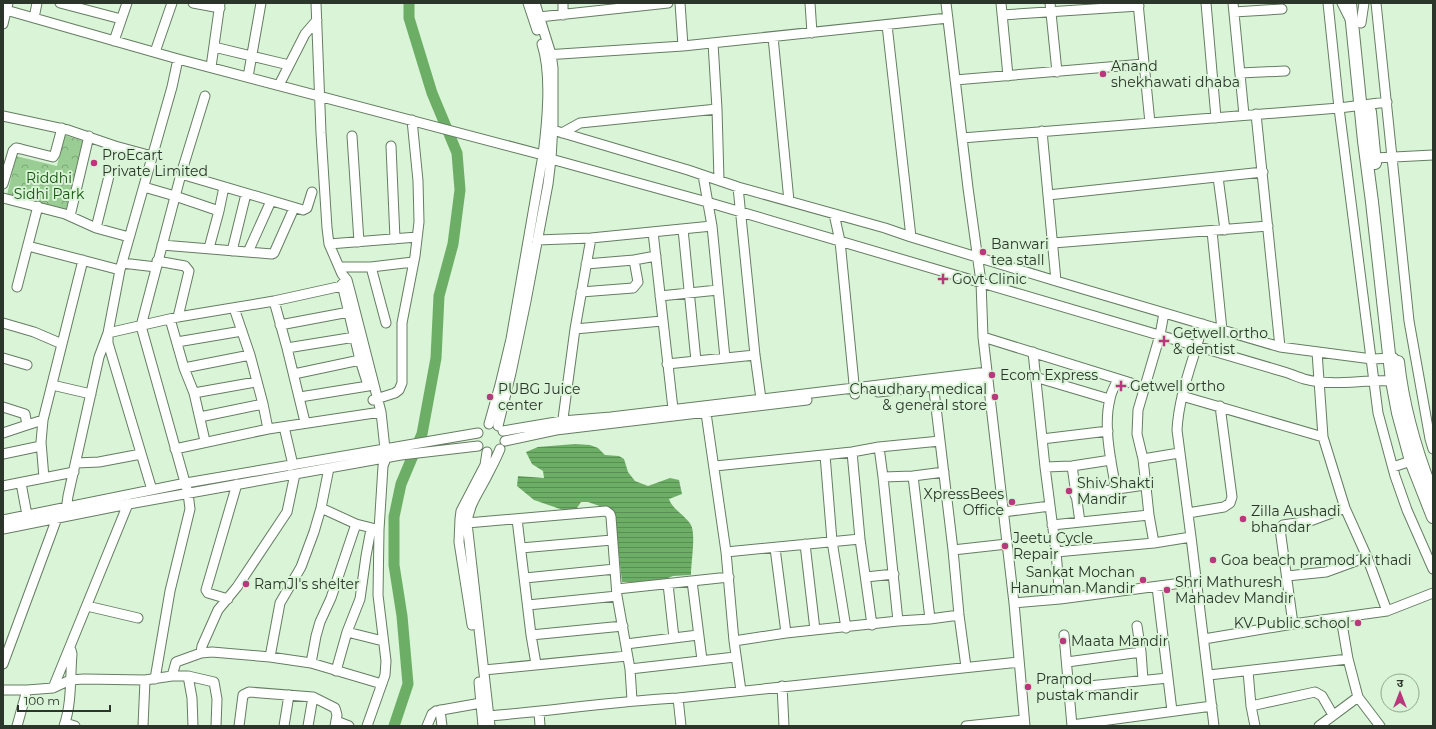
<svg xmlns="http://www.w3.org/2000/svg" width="1436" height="729" font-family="Montserrat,'Noto Sans Devanagari',sans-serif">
<defs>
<pattern id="park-crowns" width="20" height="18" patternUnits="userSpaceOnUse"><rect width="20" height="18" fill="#99cd93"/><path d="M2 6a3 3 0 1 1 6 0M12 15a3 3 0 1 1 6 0" fill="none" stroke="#7da778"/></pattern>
<pattern id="water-rules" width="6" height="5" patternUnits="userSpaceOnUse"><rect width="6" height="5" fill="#6dae66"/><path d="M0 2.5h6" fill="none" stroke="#5a8e54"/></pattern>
</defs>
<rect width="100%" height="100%" fill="#d9f4d6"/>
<path fill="url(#park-crowns)" d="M64,135l19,6 -18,73 -58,-19 9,-39 41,10z"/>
<path fill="url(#water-rules)" d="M575,444l15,1 8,3 7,7 14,1 5,3 4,13 7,9 13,5 22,-8 9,2 3,14 -13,5c3,10 16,16 22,26 5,10 0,37 0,50l-18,1 -15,6h-36l-8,-71 -26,-9h-7l-6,9h-9l-32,-11 -17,-14 1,-10 26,2 -1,-7 -11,-7 -6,-12 12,-5z"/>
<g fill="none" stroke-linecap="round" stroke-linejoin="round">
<path stroke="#6dae66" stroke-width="11" d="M394,726l14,-42 -6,-68 -8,-51v-48l7,-33 21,-50 14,-76 3,-62 14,-52 7,-54 -3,-37 -25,-60 -23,-75v-15"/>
<g stroke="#657d62" stroke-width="11">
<path id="minor" d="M60,3l61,16
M193,3l27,5
M316,3l5,130 6,95 2,16 13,30 5,6 4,15 30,117 5,46 -3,8 -4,64 -1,65 8,66 -1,14 -18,51
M528,3l9,27
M563,3v12
M680,3l3,43
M810,3l2,30
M946,3l22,185 13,94 2,55 31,266 11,123
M1001,3l7,73
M1050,3l7,69
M1138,3l12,120
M1206,3l10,115
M1233,3l11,112
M1328,3l11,105 39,305 17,63 12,34 26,59
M1342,3l8,16
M1376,3l33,318 21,118 3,10
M6,10l172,49 365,96 8,4 156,43 574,169c8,2 16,6 23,8 29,8 59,0 88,2
M1234,12l48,-3
M1002,15l137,-9
M539,17l129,-14
M34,18l3,-15
M1361,23l3,-20
M3,24l5,-21
M887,25l24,212
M773,37l16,164
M114,41l13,-38
M713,43l4,66 2,71
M214,47l75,18
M155,52l17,-49
M545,55l138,-9 265,-28
M211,67l9,-64
M1240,73l45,-2
M248,77l13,-74
M955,80l189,-16
M279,85l26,-51 12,-14
M1256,114l24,233
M3,116l65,14 47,16 37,10
M546,128l142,42 50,17 147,41 26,9 145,44 224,66 92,12 22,-1
M1042,131l14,150
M562,133l18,-10 137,-14
M352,136l7,106
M962,138l377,-30 48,-6
M391,146l4,93
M1375,158l58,-3
M181,174l122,36 4,-2 5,-16
M703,175l9,51 13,132
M1218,177l7,53
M3,184l10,-33 3,-3 5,1 32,8 2,-3 7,-26
M144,187l31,9 44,15
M738,187l17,168 6,44
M1048,195l215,-23
M3,198l62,16 31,14 33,9
M834,214l6,27 15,153
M70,216l19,-80
M96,228l14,-56
M683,229l13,132
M1212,231l10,99
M653,232l20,177
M537,240l54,-2 121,-12
M1053,243l215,-17
M329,244l88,-7
M162,245l110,9 2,-1 20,-45
M28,246l92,24
M209,248l10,-37 5,-24
M232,251l14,-57
M248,252l23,-51
M157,261l28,5 4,5 -11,46
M122,263l34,4
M586,264l48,-4 22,-4
M339,267h32l42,-5
M371,267l15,56
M342,284l18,76 7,22
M17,287l21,-81
M581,292l52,-4 5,-6 -4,-22
M660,296l58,-6
M274,301l13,47 18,74
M234,308l16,47 13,49 5,25
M170,319l14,49 10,25 11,48
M3,323l31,9 28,12
M1203,324c-9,35 -24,69 -26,106l14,107 23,189
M280,325l69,-13
M575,329l87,-8
M983,337l161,50
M177,342l65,-11
M287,348l68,-11
M1033,352l12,115 11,85 4,47
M1317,352l6,85 22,71 22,49 20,54
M3,358l24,7
M667,364l88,-9
M184,368l66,-13
M294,374l66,-14
M1035,377l74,22
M933,382l20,168 6,65 7,52
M52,385l39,9
M878,392l110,-12
M194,393l62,-11
M1182,396l141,41
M300,397l68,-11
M373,400l22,-7 4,-3 3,-7v-60l13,-67 4,-34 -1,-41 -6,-61
M705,406l21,146 8,89 7,50
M3,407l22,7 2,11
M200,417l63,-13
M489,424l11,-39 11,-46 32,-184c4,-32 9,-80 -1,-111
M498,426l13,-53 15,-72 22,-117 3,-25 2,-35v-56l-2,-14 -16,-51
M562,426l13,-97 16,-91
M285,431l8,34 -4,1
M503,431l59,-10 49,-4 376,-45
M3,433l24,-8 16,-5
M1042,439l66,-8
M505,441l51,-11 251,-30
M879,447l4,30 15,144
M175,449l93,-20 113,-17
M852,452l8,87 12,86
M3,454l38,-8
M825,455l7,86 14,87
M1143,459l36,-6
M76,463l23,-1 42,-8
M715,466l137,-14 27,-5 61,-6
M1072,466l8,56
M1045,467l27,-1 39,-6
M1393,467l18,-6
M913,476l17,143
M883,477l30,-1 31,-4
M44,478l-3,-36 2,-22 40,-160
M21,483l6,32
M3,486l71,-14
M1116,489c-5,-27 -13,-63 -6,-90 1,-7 5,-13 8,-20
M152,490l-44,-147v-10l70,-16 96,-16 68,-15
M1075,495l70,-10
M321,508l35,16 20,5
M66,511l2,-15 31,-139 9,-24 12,-63 52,-183 6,-28
M1003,512l47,-6
M1188,513l36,-6 6,-4 2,-6 -12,-91
M517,519l14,116 5,29
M3,520l183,-37 292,-50
M467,523l139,-12 4,3 1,3 6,79 13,73 2,31
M1052,525l97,-10
M3,529l115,-23 283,-51 77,-9
M1154,543l-5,-28 -6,-56 -6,-25 1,-24 22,-75 4,-22
M805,544l10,86
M521,548l91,-8
M775,548l11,85
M953,550l54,-6
M726,552l134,-13
M1056,552l98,-9 37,-6
M1287,576l39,-4 41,-15
M866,577l28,-3
M525,578l90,-9
M692,581l10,79
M668,584l6,54
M1157,587l15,124
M617,589l112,-12
M228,599l-20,-6 -2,-3 31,-106
M1014,603l46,-4 137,-18
M528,605l89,-9
M87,606l51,12
M1341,618l7,41 10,38 22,29
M1293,624l-13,-95 3,-4 27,-4 35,-13
M472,625l-13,-83 1,-23 1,-8 24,-46 2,-13
M1137,626l4,26 2,28
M347,632l36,9
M531,635l92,-9
M1064,635l8,91
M1204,639l89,-15 94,-13 46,-18
M734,641l52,-8 112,-12 32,-2 29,-4
M626,644l72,-9
M201,653l1,-7 16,-36 19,-23 50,-75 8,-38
M270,657l10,-54 21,-36 13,-35 7,-24 8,-40
M1067,662l74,-10
M311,663l5,-27 4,-14 11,-24 25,-74
M3,664l54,-146
M630,669l105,-12
M484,670l143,-14
M336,671l11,-39 13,-33 6,-43 5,-27
M1248,671l3,35 4,20
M1209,675l139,-16
M172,676l4,-14 25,-9 11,-1 58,5 41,6 71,21
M188,676l4,22 1,28
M155,679l15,-88 20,-82 -2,-16 -47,-167 40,-152 24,-78
M479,682l4,44
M782,686l2,40
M53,688l75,-184
M1069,688l99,-10
M3,690h24l26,-2 17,-8 14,-1 61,1 27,-4h16l26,6 3,17 -1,27
M678,698l3,28
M1251,706l64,-14 7,4 11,19
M440,710l2,16
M539,712l1,14
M489,716c63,-5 126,-15 189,-18l341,-36
M336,721l13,5
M65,723l10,3
M1072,725l140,-19
M17,726l10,-36
M64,726c8,-23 6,-49 8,-72l-1,-4
M143,726l2,-46
M239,726l4,-31 6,-3 64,5 22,11 2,7 -2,11
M284,726l5,-31
M308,726l5,-29
M427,726l5,-12 4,-3 45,-8
M490,726l-23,-203c2,-18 11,-30 19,-45 5,-10 10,-19 14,-29
M966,726l58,-6
M1319,726l39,-29"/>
</g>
<g stroke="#657d62" stroke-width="14">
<path id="major" d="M1350,3l14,138 8,61 20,179 6,32 13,48 22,56
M1370,112l5,51
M1398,362c5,46 18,90 35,133"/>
</g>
<use href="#minor" stroke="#fff" stroke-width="9"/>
<use href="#major" stroke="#fff" stroke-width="12"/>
</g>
<g fill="#bb377d" stroke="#d9f4d6" stroke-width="1.5">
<circle cx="1103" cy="74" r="4"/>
<circle cx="94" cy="163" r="4"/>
<circle cx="983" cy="252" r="4"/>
<path d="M941 273h4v4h4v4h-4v4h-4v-4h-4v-4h4z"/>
<path d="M1162 335h4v4h4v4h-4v4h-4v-4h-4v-4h4z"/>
<circle cx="992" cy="375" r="4"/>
<path d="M1119 380h4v4h4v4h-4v4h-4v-4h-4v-4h4z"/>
<circle cx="490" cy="397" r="4"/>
<circle cx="995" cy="397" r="4"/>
<circle cx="1069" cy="491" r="4"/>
<circle cx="1012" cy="502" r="4"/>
<circle cx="1243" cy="519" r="4"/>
<circle cx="1005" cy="546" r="4"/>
<circle cx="1213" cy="560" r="4"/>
<circle cx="1143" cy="580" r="4"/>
<circle cx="246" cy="584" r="4"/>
<circle cx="1167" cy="590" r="4"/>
<circle cx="1358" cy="623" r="4"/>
<circle cx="1063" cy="641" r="4"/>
<circle cx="1028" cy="687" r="4"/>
</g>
<g text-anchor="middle" stroke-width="4" stroke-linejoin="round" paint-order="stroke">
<g font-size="14" fill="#2b352a" stroke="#d9f4d6" text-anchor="start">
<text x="1111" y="71">Anand<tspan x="1111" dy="16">shekhawati dhaba</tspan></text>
<text x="102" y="160">ProEcart<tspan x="102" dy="16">Private Limited</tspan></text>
<text x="991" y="249">Banwari<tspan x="991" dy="16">tea stall</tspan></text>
<text x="952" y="284">Govt Clinic</text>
<text x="1173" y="338">Getwell ortho<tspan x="1173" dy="16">&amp; dentist</tspan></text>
<text x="1000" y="380">Ecom Express</text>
<text x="1130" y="391">Getwell ortho</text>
<text x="498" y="394">PUBG Juice<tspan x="498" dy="16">center</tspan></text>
<text x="987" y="394" text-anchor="end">Chaudhary medical<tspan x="987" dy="16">&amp; general store</tspan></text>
<text x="1077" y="488">Shiv Shakti<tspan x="1077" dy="16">Mandir</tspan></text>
<text x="1004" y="499" text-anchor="end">XpressBees<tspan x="1004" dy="16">Office</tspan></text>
<text x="1251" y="516">Zilla Aushadi<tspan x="1251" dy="16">bhandar</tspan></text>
<text x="1013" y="543">Jeetu Cycle<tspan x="1013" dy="16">Repair</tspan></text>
<text x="1221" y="565">Goa beach pramod ki thadi</text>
<text x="1135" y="577" text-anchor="end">Sankat Mochan<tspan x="1135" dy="16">Hanuman Mandir</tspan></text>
<text x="1175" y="587">Shri Mathuresh<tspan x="1175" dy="16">Mahadev Mandir</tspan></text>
<text x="254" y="589">RamJI's shelter</text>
<text x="1350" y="628" text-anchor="end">KV Public school</text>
<text x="1071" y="646">Maata Mandir</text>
<text x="1036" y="684">Pramod<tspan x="1036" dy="16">pustak mandir</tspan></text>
</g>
<g font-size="14" fill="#13550d" stroke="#d9f4d6">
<text x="49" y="183">Riddhi<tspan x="49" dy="16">Sidhi Park</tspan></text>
</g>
</g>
<rect width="1436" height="729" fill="none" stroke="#2b352a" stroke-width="8"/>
<g transform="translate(1400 693)"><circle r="19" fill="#d9f4d6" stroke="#93a891"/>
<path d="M0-3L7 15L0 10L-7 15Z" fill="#bb377d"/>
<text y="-6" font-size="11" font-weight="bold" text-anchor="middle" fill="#2b352a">उ</text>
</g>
<path d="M18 705v6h92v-6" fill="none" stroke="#2b352a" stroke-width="2"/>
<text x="24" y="705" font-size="12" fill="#2b352a" stroke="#d9f4d6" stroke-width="3" paint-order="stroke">100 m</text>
</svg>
